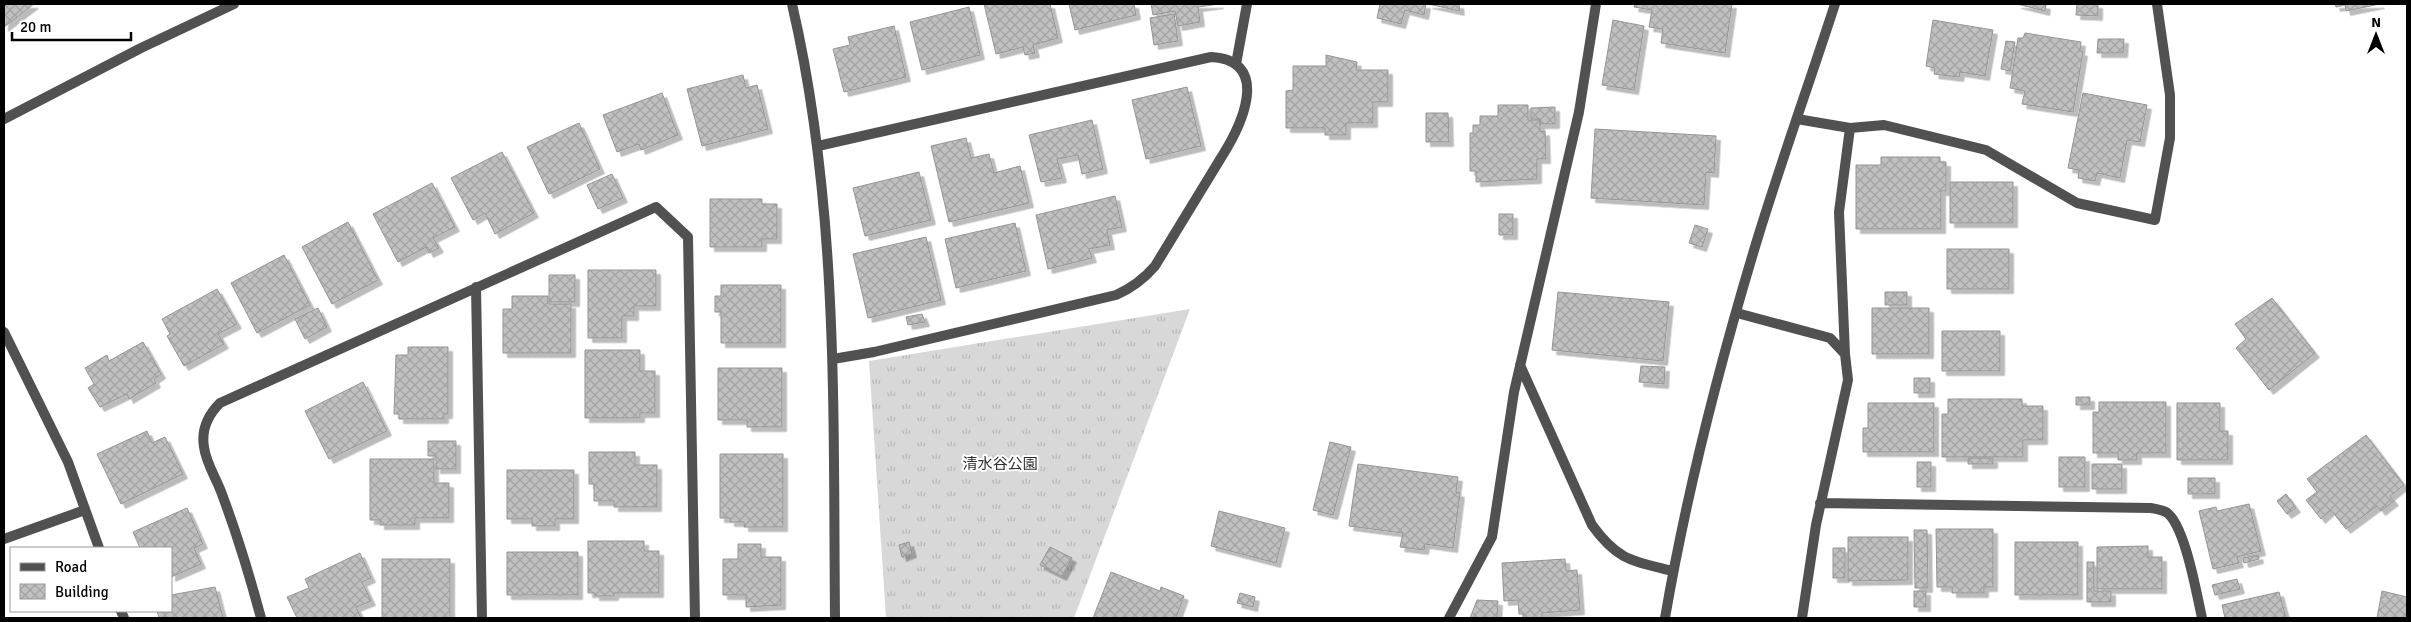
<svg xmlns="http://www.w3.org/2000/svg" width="2411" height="622" font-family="Signika,'Noto Sans JP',sans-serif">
<defs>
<pattern id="grass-tufts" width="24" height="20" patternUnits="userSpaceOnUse" patternTransform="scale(1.25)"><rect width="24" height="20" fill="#d8d8d8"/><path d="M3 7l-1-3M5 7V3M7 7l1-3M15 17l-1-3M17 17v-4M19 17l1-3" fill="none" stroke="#b8b8b8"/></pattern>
<pattern id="building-cross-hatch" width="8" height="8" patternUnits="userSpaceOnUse" patternTransform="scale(1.25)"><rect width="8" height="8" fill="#c0c0c0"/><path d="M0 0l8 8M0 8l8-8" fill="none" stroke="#a3a3a3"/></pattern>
<filter id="shadow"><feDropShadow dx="4.5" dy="4.5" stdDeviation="0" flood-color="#0004"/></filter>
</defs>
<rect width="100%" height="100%" fill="#fff"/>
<path fill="url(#grass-tufts)" d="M1190,309l-116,309h-188l-17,-257z"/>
<path fill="url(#building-cross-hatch)" stroke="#959595" filter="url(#shadow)" d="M4,4h30l-30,23z
M984,4h66l8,34 -25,7 2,8 -10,2 -2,-8 -27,7z
M1069,4h65l2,11 -61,15z
M1151,4h68l-21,3 2,15 -22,4 -3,-15 -22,4z
M1380,4h46l-2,11 -19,-5 -4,14 -24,-6z
M1428,4h31l1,7z
M1635,4h97l-7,49 -64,-10 2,-14 -14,-2 3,-17 -18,-3z
M2017,4h24l5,1 -1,6z
M2077,4h21v12l-22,-1z
M2335,4h45l-34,7 -1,-6 -9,2z
M969,7l11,48 -58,15 -12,-48z
M1174,14l4,27 -24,4 -4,-27z
M1613,20l31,6 -10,64 -32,-5z
M1933,20l60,10 -8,46 -25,-4 -1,5 -25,-3 1,-6 -9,-2z
M894,26l12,51 -62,15 -11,-43 17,-4 -2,-8z
M2025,33l56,9 -1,9 3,1 -10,60 -51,-8 3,-13 -15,-3 8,-50h5z
M2098,39h26l-1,14h-26z
M2006,41l9,1 -5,29 -9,-2z
M1326,55l31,7 -1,8h32v32h-15v21h-27v12h-21v-7h-39v-37l7,-1v-24h33z
M743,75l3,13 11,-3 11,44 -66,17 -15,-57z
M1187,87l14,59 -55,13 -14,-59z
M662,93l16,42 -37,15 -2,-6 -22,8 -14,-37z
M2083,93l64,12 -7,37 -13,-2 -7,38 -23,-5 -2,8 -17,-3 1,-8 -11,-2z
M1498,105h30v15h12v12l5,-1 1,28h-9v20l-61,3v-11h-6v-38h3v-8h7v-9h18z
M1555,107v17h-15v-5h-9v-11z
M1426,113h22l1,29h-23z
M1092,120l11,49 -21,5 -4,-19 -21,4 5,19 -21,4 -12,-47z
M579,123l21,46 -51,25 -22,-47z
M1595,129l121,7 -2,37 -8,-1 -2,33 -113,-7z
M966,138l5,20 18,-4 5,19 26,-7 9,37 -80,19 -18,-76z
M502,152l32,61 -39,21 -10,-21 -12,7 -22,-42z
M1881,157h59v5h6v29h-5v38h-85v-64h25z
M919,172l12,48 -66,16 -12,-48z
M612,174l11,24 -25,11 -11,-24z
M1950,182h63v41h-63z
M432,183l23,44 -22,11 6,10 -10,5 -3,-6 -28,15 -25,-48z
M1115,196l7,31 -15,3 3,15 -21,4 3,9 -44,11 -12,-54z
M710,199h52v5h15v35h-15v8h-52z
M1499,214h14v21h-14z
M348,222l30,58 -46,24 -30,-57z
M1015,223l11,48 -70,17 -11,-49z
M1695,225l13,4 -6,18 -13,-4z
M926,237l15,63 -73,18 -15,-64z
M1947,249h62v40h-62z
M284,255l26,50 -53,28 -26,-50z
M588,270h68v36h-22v10h-12v22h-34z
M549,275h26v27h-26z
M721,285h60v58h-60v-31h-6v-16h6z
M217,289l20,35 -19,10 6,10 -40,22 -17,-30 3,-2 -8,-15z
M1558,292l111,10 -6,59 -111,-11z
M1885,292h22v13h-22z
M512,296h36v8h23v49h-68v-44h9z
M2272,298l43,55 -46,37 -33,-42 10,-9 -11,-15z
M318,308l9,19 -22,12 -10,-20z
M1872,308h57v46h-57z
M922,314l3,8 -17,3 -2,-8z
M1942,331h58v40h-58z
M143,342l18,32 -7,5 2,4 -27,16 -2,-5 -27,13 -12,-19 6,-4 -9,-16 22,-13 2,6z
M408,347h40v67h-4v5h-45v-5h-5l2,-59h12z
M585,350h55v21h15v42h-15v5h-55z
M1641,366l24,1 -1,17 -25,-2z
M718,368h64v59h-35v-7h-29z
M1914,378h16v15h-16z
M363,382l24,49 -58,28 -24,-48z
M2076,397h14v8h-14z
M1948,399h74v7h21v34h-20v17h-81v-43h6z
M2099,402h67v51h-29v7h-19v-7h-25v-41h6z
M1868,403h66v49h-71v-24h5z
M2177,403h43v28h8v29h-51z
M147,431l5,12 13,-6 18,37 -62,30 -24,-50z
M2366,435l38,50 -14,11 4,5 -13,10 -4,-5 -31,23 -15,-19 -10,9 -15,-19 11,-8 -10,-13z
M428,441h28v28h-20v-13h-8z
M1330,442l21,5 -18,68 -20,-5z
M589,452h46v13h22v42h-43v-6h-20v-17h-5z
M720,454h63v73h-39v-5h-14v-4h-10z
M2059,457h26v30h-26z
M1968,458h25v6h-25z
M370,459h64v24h15v35h-34v7h-35v-5h-10z
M1917,462h14v25h-14z
M1358,464l100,13 -2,15 4,1 -7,55 -28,-4 -1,6 -24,-3 3,-14 -54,-7z
M2092,464h30v25h-30z
M507,470h67v49h-19v7h-23v-7h-25z
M2188,478h27v16h-27z
M2286,494l10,14 -9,6 -10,-13z
M2249,504l12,47 -24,6 2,6 -26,6 -14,-58 17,-4 1,4z
M187,508l16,36 -9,4 7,16 -30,13v-29h-31l-7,-16z
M1219,511l66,17 -9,35 -65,-17z
M1936,529h57v58h-9v6h-32v-6h-15z
M1914,530h13l1,58h-13z
M1848,537h60v43l-60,1z
M588,541h56v10h15v42h-45v3h-19v-3h-7z
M909,542l3,11 -10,4 -3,-12z
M2015,542h63v53h-63z
M738,544h23v13h20v48l-35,2v-12h-23v-36h15z
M2148,546v11h14v32h-65v-42z
M1050,547l22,11 -10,18 -22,-11z
M1833,548h12v30h-12z
M507,552h71v43h-71z
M360,553l11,25 -9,4 9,19 -15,6 5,11h-64l-10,-21 22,-9 -4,-9z
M2258,555l1,4 -15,4 -1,-5z
M382,559h68v59h-68z
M1565,559l1,12 11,-1 3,40 -38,3v5h-19v-4h-4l-1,-14 -14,1 -2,-38z
M2087,562h7v29h17v11h-24z
M1111,572l49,19 1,-4 23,9 -8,22h-83z
M2237,579l3,10 -25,6 -3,-10z
M215,587l8,31h-64l-2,-7h14v-16z
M1914,591h12v16h-12z
M2382,591l25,6v21h-30z
M2279,592l7,26h-61l-3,-13z
M1240,593l15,4 -2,10 -16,-4z
M1477,600l21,1 -1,17h-27z"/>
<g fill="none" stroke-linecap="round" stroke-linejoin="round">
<path stroke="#515151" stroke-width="10" d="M792,4c47,202 41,408 43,614
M1236,64l11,-60
M1797,119l53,9 -11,84 6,142
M1850,128l34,-3 102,25 91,53 78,17 15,-82v-43l-13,-91
M818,146l393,-89c57,3 34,60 16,91l-72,118c-12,14 -23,22 -39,29l-242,57 -41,7
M476,287l6,331
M1737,313l93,25 15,16 3,26 -32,145 -14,93
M1520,365l72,160c26,36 41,36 81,46
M1820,503l331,5c5,1 11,2 15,4 19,12 31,84 36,106
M4,539l81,-29
M261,618c-11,-41 -23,-81 -38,-121 -5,-16 -17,-33 -19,-50 -3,-18 4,-32 16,-44l436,-196 32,30 7,381
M1449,618l43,-81 22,-145 65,-280 17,-108"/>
<path stroke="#515151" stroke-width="10" d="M4,119l137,-71 93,-44
M4,332l64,130 31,86
M121,611l3,7
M1665,618c22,-128 55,-256 93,-381 24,-78 52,-156 77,-233"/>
</g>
<g text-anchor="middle" stroke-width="4" stroke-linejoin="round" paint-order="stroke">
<g font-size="15" fill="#2f2f2f" stroke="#fff">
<text x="1000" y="469">清水谷公園</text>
</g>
</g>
<rect width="2411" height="622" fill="none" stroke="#000000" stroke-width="10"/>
<rect x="10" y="547" width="162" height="65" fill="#ffffff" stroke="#999999"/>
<rect x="20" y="563" width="25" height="8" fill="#515151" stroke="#999999"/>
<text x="55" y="572" font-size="15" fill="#000000">Road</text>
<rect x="20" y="584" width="25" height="15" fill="url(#building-cross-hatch)" stroke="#999999"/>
<text x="55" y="597" font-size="15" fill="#000000">Building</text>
<g transform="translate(2376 35)" stroke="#ffffff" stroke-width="4" paint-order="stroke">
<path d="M0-4L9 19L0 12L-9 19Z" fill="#000000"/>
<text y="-8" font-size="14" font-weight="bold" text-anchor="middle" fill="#000000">N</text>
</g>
<path d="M12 32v8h119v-8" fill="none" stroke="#000000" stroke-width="2.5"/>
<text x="20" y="32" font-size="15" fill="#000000" stroke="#ffffff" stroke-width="4" paint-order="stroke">20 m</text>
</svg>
